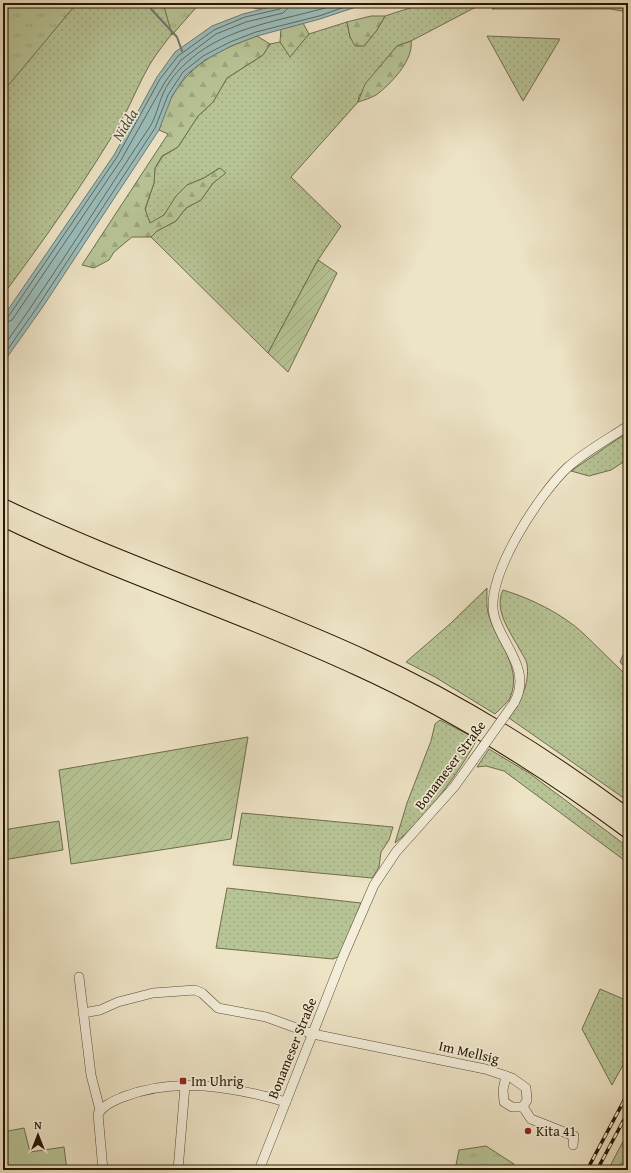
<svg xmlns="http://www.w3.org/2000/svg" width="631" height="1173" font-family="'Gentium Book Plus',serif">
<style>
.grass{fill:url(#grass-dots);stroke:#706d4c}
.forest{fill:url(#forest-firs);stroke:#706d4c}
.park{fill:url(#park-tufts);stroke:#706d4c}
.garden{fill:url(#garden-furrows);stroke:#706d4c}
.pitch{fill:#b7c496;stroke:#706d4c}
.water{fill:#9bbdbb;stroke:#6d7a71}
.lines{fill:none;stroke-linecap:round;stroke-linejoin:round}
.shore{stroke:#626a5e;stroke-width:1}
.stream{stroke:#6d7a71;stroke-width:2}
.minor-casing{stroke:#594932;stroke-width:10}
.highway-casing{stroke:#281601;stroke-width:16}
.minor{stroke:#f3edd9;stroke-width:9}
.highway{stroke:#ede3c5;stroke-width:14}
.rail-casing{stroke:#281601;stroke-width:3.5}
.rail{stroke:#f3edd9;stroke-width:2;stroke-dasharray:6;stroke-linecap:butt}
.minor-bridge-casing{stroke:#594932;stroke-width:10;stroke-linecap:butt}
.minor-bridge{stroke:#f3edd9;stroke-width:9}
.poi-dot{fill:#8f2418;stroke:#f3edd9;stroke-width:1.5}
.labels{text-anchor:middle;stroke-width:3.5;stroke-linejoin:round;paint-order:stroke}
.street-label{font-size:14px;fill:#281601;stroke:#f3edd9}
.poi-label{font-size:14px;fill:#281601;stroke:#f3edd9;text-anchor:start}
.water-label{font-size:15px;font-style:italic;fill:#505042;stroke:#f3edd9}
</style>
<defs>
<pattern id="grass-dots" width="8" height="8" patternUnits="userSpaceOnUse"><rect width="8" height="8" fill="#b7c496"/><path d="M2 2h.1M6 6h.1" fill="none" stroke="#9da880" stroke-width="1.8" stroke-linecap="round"/></pattern>
<pattern id="forest-firs" width="22" height="20" patternUnits="userSpaceOnUse"><rect width="22" height="20" fill="#b7c496"/><path d="M5 1l3.5 6h-7zM16 11l3.5 6h-7z" fill="#9da880"/></pattern>
<pattern id="park-tufts" width="24" height="20" patternUnits="userSpaceOnUse"><rect width="24" height="20" fill="#b7c496"/><path d="M3 7l-1-3M5 7V3M7 7l1-3M15 17l-1-3M17 17v-4M19 17l1-3" fill="none" stroke="#9da880"/></pattern>
<pattern id="garden-furrows" width="10" height="10" patternUnits="userSpaceOnUse"><rect width="10" height="10" fill="#b7c496"/><path d="M-1 1l2-2M0 10L10 0M9 11l2-2" fill="none" stroke="#9da880"/></pattern>
</defs>
<rect width="100%" height="100%" fill="#ede3c5"/>
<filter id="stains"><feTurbulence type="fractalNoise" baseFrequency=".005" numOctaves="4"/><feColorMatrix values="0 0 0 0 .2 0 0 0 0 .09 0 0 0 0 .02 0 0 0 .5 -.17"/></filter>
<radialGradient id="worn" r=".72"><stop offset=".6" stop-color="#630" stop-opacity="0"/><stop offset="1" stop-color="#630" stop-opacity=".3"/></radialGradient>
<g class="grass">
<path d="M3 3H200C182 21 164 42 150 64 140 81 133 99 124 116 88 178 46 237 3 295Z"/>
<polygon points="425,3 490,3 474,8 411,41 397,46 359,96 358,102 291,177 341,226 318,260 268,353 151,237 157,231 176,221 186,208 201,200 213,183 225,173 219,168 204,178 187,185 164,215 150,224 145,210 154,183 155,168 163,156 178,147 198,116 213,102 227,78 263,55 270,44 280,42 290,56 309,34 347,22 350,37 364,46 377,30 385,16"/>
<polygon points="508,3 628,3 628,12 610,9 492,9"/>
<polygon points="487,36 560,39 523,101"/>
<polygon points="628,432 628,459 611,470 589,476 571,471"/>
<path d="M487 588C487 597 486 608 489 616 497 643 523 667 510 698 507 703 500 709 495 714L435 677 406 662 450 624Z"/>
<path d="M503 590C530 598 563 614 584 634 599 648 613 663 628 677V801L509 718C520 701 530 685 527 664 526 659 522 654 520 650 511 633 493 610 503 590Z"/>
<polygon points="628,643 628,671 620,662"/>
<path d="M440 720 477 739C460 772 424 820 395 843L407 803 431 741 435 724Z"/>
<polygon points="489,749 529,773 628,847 628,863 504,771 486,766 477,767"/>
<polygon points="242,813 393,827 389,840 381,852 379,867 372,878 233,865"/>
<polygon points="227,888 361,903 340,956 333,959 216,948"/>
<polygon points="600,989 628,1001 628,1056 612,1085 582,1029"/>
</g>
<g class="forest">
<polygon points="371,16 385,16 377,30 364,46 355,46 350,37 347,22"/>
<polygon points="303,23 309,34 290,57 280,42 281,29"/>
<path d="M257 36 270 44 263 55 227 78 213 102 198 116 178 147 162 156 155 168 154 183 145 209 150 223 164 215 176 196 187 185 204 178 220 168 226 173 213 183 201 200 186 208 176 221 157 231 151 237H132L114 252 109 260 94 268 82 265 168 134 159 130C163 119 166 105 173 95 192 62 222 49 257 36Z"/>
<path d="M411 41C414 60 390 85 376 95 371 98 364 100 358 102L365 84 397 46Z"/>
<polygon points="628,1132 628,1170 608,1170"/>
</g>
<g class="park">
<polygon points="3,3 77,3 12,81 3,90"/>
<polygon points="163,3 200,3 172,35"/>
<polygon points="232,3 280,3 258,9"/>
<polygon points="486,1146 514,1164 511,1170 455,1170 459,1150"/>
</g>
<g class="garden">
<polygon points="318,260 337,273 288,372 268,353"/>
<polygon points="248,737 231,839 71,864 59,770"/>
<polygon points="59,821 63,850 3,860 3,830"/>
</g>
<polygon class="pitch" points="24,1128 30,1152 64,1147 67,1170 3,1170 3,1132"/>
<polygon class="water" points="286,3 368,3 320,19 257,36 231,46 205,60 186,75 172,96 159,130 42,308 3,363 3,317 114,155 157,77 175,52 212,26 243,14"/>
<g class="lines">
<g class="shore">
<polyline points="3,319 8,317 117,157 160,79 178,56 214,30 245,17 280,9 283,3"/>
<polyline points="3,324 12,320 121,160 165,82 181,60 216,34 246,22 283,13 287,9 288,3"/>
<path d="M3 347C54 276 100 201 149 128 156 118 158 105 163 94 170 77 184 64 198 53 239 23 294 19 341 3"/>
<polyline points="3,356 38,306 155,128 168,95 183,72 203,56 230,42 256,32 319,16 356,3"/>
</g>
<polyline class="stream" points="151,3 151,9 177,37 182,51"/>
<g class="minor-casing">
<g id="minor">
<path d="M514 703C533 669 501 645 494 615 485 576 540 493 568 467 586 451 608 439 628 426"/>
<polyline points="79,977 91,1075 100,1110"/>
<polyline points="83,1013 100,1010 118,1002 153,993 195,990 202,993 218,1008 266,1017 313,1034 485,1069 512,1078 526,1088 527,1100 523,1107 531,1119 574,1136 573,1145"/>
<polyline points="506,1076 503,1090 504,1102 512,1107 523,1107"/>
<path d="M103 1170 98 1114C103 1105 114 1101 123 1097 175 1076 234 1087 286 1102"/>
<polyline points="178,1170 185,1086"/>
<polyline points="259,1170 342,959 374,885 396,852 454,787 472,762"/>
</g>
</g>
<g class="highway-casing">
<g id="highway">
<path d="M3 506C122 563 247 603 366 658 460 701 546 755 628 816"/>
<path d="M3 519C118 575 241 614 357 668 454 712 543 768 628 831"/>
</g>
</g>
<use href="#minor" class="minor"/>
<use href="#highway" class="highway"/>
<g class="rail-casing">
<g id="rail">
<polyline points="587,1170 628,1093"/>
<polyline points="597,1170 628,1112"/>
</g>
</g>
<use href="#rail" class="rail"/>
<g class="minor-bridge-casing">
<polyline id="minor-bridge" points="472,762 514,703"/>
</g>
<use href="#minor-bridge" class="minor-bridge"/>
</g>
<g class="poi-dot">
<rect x="179" y="1077" width="8" height="8" rx="2"/>
<circle cx="528" cy="1131" r="4"/>
</g>
<g class="labels">
<g class="street-label">
<text transform="translate(450 765) rotate(-53)" y="5">Bonameser Straße</text>
<text transform="translate(292 1048) rotate(-68)" y="5">Bonameser Straße</text>
<text transform="translate(469 1052) rotate(13)" y="5">Im Mellsig</text>
</g>
<g class="poi-label">
<text x="191" y="1086">Im Uhrig</text>
<text x="536" y="1136">Kita 41</text>
</g>
<g class="water-label">
<text transform="translate(125 125) rotate(-58)" y="5">Nidda</text>
</g>
</g>
<rect width="631" height="1173" fill="none" stroke="#ede3c5" stroke-width="16"/>
<rect x="4" y="4" width="623" height="1165" fill="none" stroke="#281601" stroke-width="2"/>
<rect x="8" y="8" width="615" height="1157" fill="none" stroke="#281601"/>
<g transform="translate(38 1135)" stroke="#f3edd9" stroke-width="3" paint-order="stroke">
<path d="M0-3L7 15L0 10L-7 15Z" fill="#281601"/>
<text y="-6" font-size="11" font-weight="bold" text-anchor="middle" fill="#281601">N</text>
</g>
<rect width="100%" height="100%" filter="url(#stains)"/>
<rect width="100%" height="100%" fill="url(#worn)"/>
</svg>
